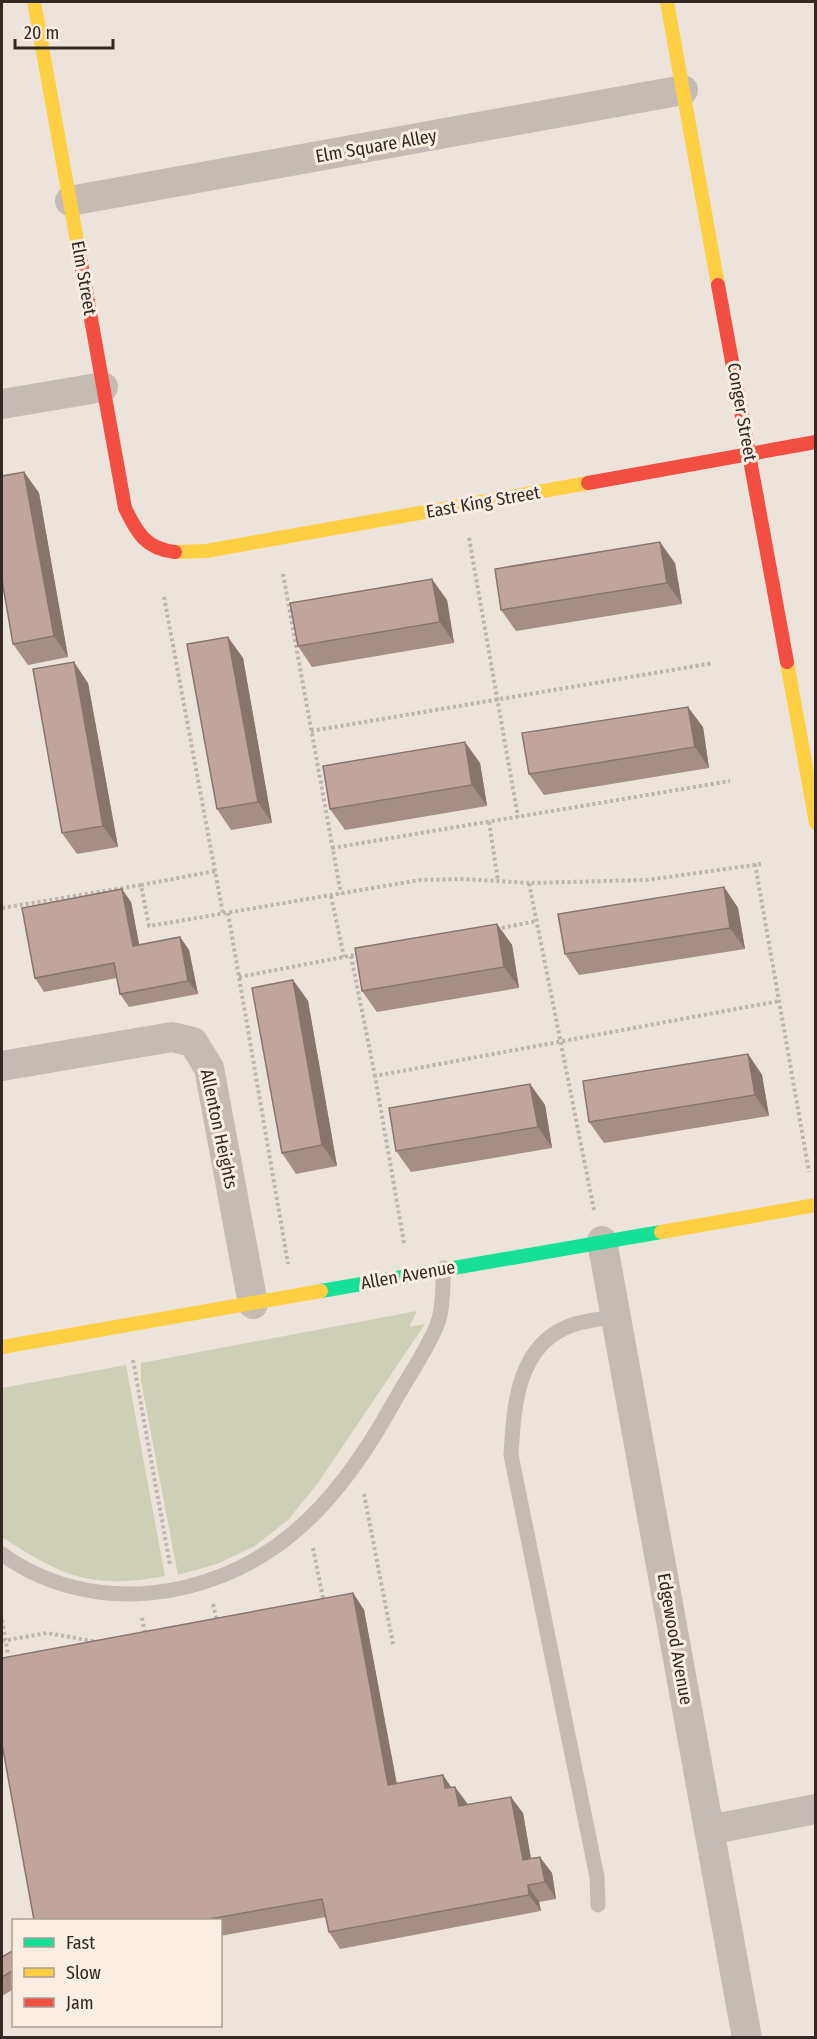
<svg xmlns="http://www.w3.org/2000/svg" width="817" height="2039" font-family="'Fira Sans Condensed',sans-serif">
<style>
.green{fill:#cdd0b4}
.lines{fill:none;stroke-linecap:round;stroke-linejoin:round}
.path{stroke:#bcb4ae;stroke-width:4;stroke-dasharray:3 3;stroke-linecap:butt}
.lane{stroke:#c4bbb5;stroke-width:15}
.street{stroke:#c4bbb5;stroke-width:30}
.fast{stroke:#16e098;stroke-width:14}
.slow{stroke:#ffcf43;stroke-width:14}
.jam{stroke:#f24e42;stroke-width:14}
.wall{fill:#a68e86}
.shaded-wall{fill:#87746d}
.building{fill:#c1a59c;stroke:#87746d;stroke-width:1.5}
.labels{text-anchor:middle;stroke-width:6;stroke-linejoin:round;paint-order:stroke}
.street-label{font-size:18px;fill:#342824;stroke:#faede1}
</style>
<rect width="100%" height="100%" fill="#ece3db"/>
<g class="green">
<polygon points="417,1311 409,1327 425,1324 318,1483 288,1520 255,1546 217,1564 178,1575 141,1381 141,1363"/>
<path d="M126 1365 165 1576C91 1590 62 1576 2 1537V1388Z"/>
</g>
<g class="lines">
<g class="path">
<polyline points="469,538 518,817"/>
<polyline points="283,574 341,894"/>
<polyline points="164,597 223,914"/>
<polyline points="311,731 713,663"/>
<polyline points="489,822 498,881"/>
<polyline points="332,848 730,781"/>
<polyline points="755,864 809,1172"/>
<polyline points="141,885 215,871"/>
<polyline points="331,896 344,957"/>
<polyline points="2,908 141,885 149,926 420,880 464,879 529,883"/>
<polyline points="228,913 288,1264"/>
<polyline points="496,929 537,921"/>
<polyline points="351,956 375,1076"/>
<polyline points="239,977 359,954"/>
<polyline points="594,1210 529,883 647,880 761,864"/>
<polyline points="404,1243 375,1076 779,1001"/>
<polyline points="133,1360 170,1565"/>
<polyline points="364,1494 393,1644"/>
<polyline points="313,1548 324,1603"/>
<polyline points="213,1604 217,1621"/>
<polyline points="142,1618 145,1634"/>
<polyline points="2,1620 8,1654"/>
<polyline points="2,1641 47,1633 98,1642"/>
</g>
<g class="lane">
<path d="M2 1554C89 1617 210 1602 292 1534 334 1500 368 1449 394 1402 406 1380 431 1344 438 1322 444 1306 442 1285 444 1268"/>
<path d="M598 1905 597 1877 511 1455C514 1405 517 1342 575 1324 588 1320 603 1319 616 1316"/>
</g>
<g class="street">
<polyline points="70,201 683,90"/>
<polyline points="2,404 103,387"/>
<polyline points="2,1066 172,1037 193,1042 209,1068 253,1304"/>
<polyline points="602,1241 747,2038"/>
<polyline points="709,1830 816,1809"/>
</g>
<polyline class="fast" points="321,1291 661,1232"/>
<g class="slow">
<polyline points="34,2 79,252"/>
<polyline points="667,2 718,285"/>
<polyline points="175,552 206,551 588,483"/>
<polyline points="787,662 816,823"/>
<polyline points="661,1232 816,1205"/>
<polyline points="2,1347 321,1291"/>
</g>
<g class="jam">
<path d="M79 252 125 508C137 533 146 549 175 552"/>
<polyline points="718,285 787,662"/>
<polyline points="588,483 816,442"/>
</g>
</g>
<g class="wall">
<polygon points="24,472 39,493 68,657 28,665 13,644"/>
<polygon points="675,563 682,604 516,631 501,610"/>
<polygon points="447,600 454,643 312,667 298,646"/>
<polygon points="243,658 272,823 231,830 217,809"/>
<polygon points="88,683 118,847 77,854 62,833"/>
<polygon points="703,727 709,768 544,795 529,774"/>
<polygon points="480,763 487,806 345,830 330,809"/>
<polygon points="724,887 738,908 745,949 579,975 565,954"/>
<polygon points="131,902 139,945 180,937 189,950 198,994 129,1007 120,994 117,978 44,992 35,978"/>
<polygon points="497,924 512,945 519,988 377,1012 362,991"/>
<polygon points="293,980 308,1001 337,1166 296,1174 282,1153"/>
<polygon points="748,1054 762,1075 769,1116 604,1143 589,1122"/>
<polygon points="530,1084 545,1105 552,1148 411,1172 396,1151"/>
<polygon points="353,1593 364,1610 397,1784 443,1775 451,1787 455,1787 467,1805 523,1813 531,1859 552,1873 556,1899 539,1902 541,1911 340,1949 329,1932 326,1917 220,1936 220,1920 34,1920"/>
<polygon points="14,1950 14,1989 2,1996 2,1957"/>
</g>
<g class="shaded-wall">
<polygon points="24,472 39,493 68,657 54,636"/>
<polygon points="660,542 675,563 682,604 667,583"/>
<polygon points="432,579 447,600 454,643 440,622"/>
<polygon points="228,637 243,658 272,823 258,802"/>
<polygon points="74,662 88,683 118,847 103,826"/>
<polygon points="688,707 703,727 709,768 695,747"/>
<polygon points="465,742 480,763 487,806 472,785"/>
<polygon points="724,887 738,908 745,949 730,928"/>
<polygon points="122,889 131,902 142,959 133,946"/>
<polygon points="497,924 512,945 519,988 504,967"/>
<polygon points="180,937 189,950 198,994 188,981"/>
<polygon points="293,980 308,1001 337,1166 322,1145"/>
<polygon points="748,1054 762,1075 769,1116 755,1095"/>
<polygon points="530,1084 545,1105 552,1148 538,1127"/>
<polygon points="353,1593 364,1610 400,1802 388,1785"/>
<polygon points="443,1775 454,1792 445,1788"/>
<polygon points="455,1787 467,1803 470,1823 459,1806"/>
<polygon points="511,1797 523,1813 534,1877 523,1860"/>
<polygon points="540,1857 552,1873 556,1899 545,1882"/>
<polygon points="528,1885 539,1902 541,1911 529,1895"/>
</g>
<g class="building">
<polygon points="24,472 54,636 13,644 2,580 2,476"/>
<polygon points="660,542 667,583 501,610 495,569"/>
<polygon points="432,579 440,622 298,646 290,603"/>
<polygon points="228,637 258,802 217,809 187,644"/>
<polygon points="74,662 103,826 62,833 33,669"/>
<polygon points="688,707 695,747 529,774 522,733"/>
<polygon points="465,742 472,785 330,809 323,766"/>
<polygon points="724,887 730,928 565,954 558,914"/>
<polygon points="122,889 133,946 180,937 188,981 120,994 114,963 35,978 22,908"/>
<polygon points="497,924 504,967 362,991 355,948"/>
<polygon points="293,980 322,1145 282,1153 252,988"/>
<polygon points="748,1054 755,1095 589,1122 583,1081"/>
<polygon points="530,1084 538,1127 396,1151 389,1108"/>
<polygon points="353,1593 388,1785 443,1775 445,1788 455,1787 459,1806 511,1797 523,1860 540,1857 545,1882 528,1885 529,1895 329,1932 322,1899 204,1920 34,1920 2,1744 2,1658"/>
<polygon points="14,1950 14,1970 2,1977 2,1957"/>
</g>
<g class="labels">
<g class="street-label">
<text transform="translate(376 146) rotate(-10)" y="6">Elm Square Alley</text>
<text transform="translate(84 278) rotate(80)" y="6">Elm Street</text>
<text transform="translate(742 412) rotate(80)" y="6">Conger Street</text>
<text transform="translate(483 502) rotate(-10)" y="6">East King Street</text>
<text transform="translate(219 1129) rotate(78)" y="6">Allenton Heights</text>
<text transform="translate(408 1275) rotate(-10)" y="6">Allen Avenue</text>
<text transform="translate(675 1639) rotate(80)" y="6">Edgewood Avenue</text>
</g>
</g>
<rect width="817" height="2039" fill="none" stroke="#342824" stroke-width="6"/>
<rect x="12" y="1919" width="210" height="108" fill="#faede1" stroke="#ab9e95" stroke-width="1.5"/>
<rect x="24" y="1938" width="30" height="9" fill="#16e098" stroke="#ab9e95" stroke-width="1.5"/>
<text x="66" y="1949" font-size="18" fill="#342824">Fast</text>
<rect x="24" y="1968" width="30" height="9" fill="#ffcf43" stroke="#ab9e95" stroke-width="1.5"/>
<text x="66" y="1979" font-size="18" fill="#342824">Slow</text>
<rect x="24" y="1998" width="30" height="9" fill="#f24e42" stroke="#ab9e95" stroke-width="1.5"/>
<text x="66" y="2009" font-size="18" fill="#342824">Jam</text>
<path d="M15 39v9h98v-9" fill="none" stroke="#342824" stroke-width="3"/>
<text x="24" y="39" font-size="18" fill="#342824" stroke="#faede1" stroke-width="4.5" paint-order="stroke">20 m</text>
</svg>
